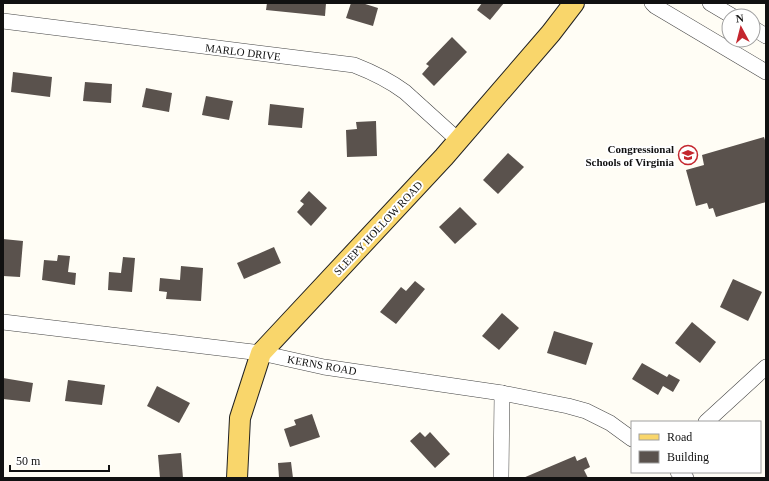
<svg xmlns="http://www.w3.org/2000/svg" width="769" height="481" font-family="Georgia,serif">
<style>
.building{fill:#5a524d}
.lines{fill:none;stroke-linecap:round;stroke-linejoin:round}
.minor-casing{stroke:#444;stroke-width:16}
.major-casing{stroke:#222;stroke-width:22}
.minor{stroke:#fff;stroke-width:15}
.major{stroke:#f9d66b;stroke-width:20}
.labels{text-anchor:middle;stroke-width:4;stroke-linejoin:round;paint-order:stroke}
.street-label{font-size:11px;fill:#111;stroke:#fff}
.poi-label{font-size:11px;font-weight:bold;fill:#111;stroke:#fff;text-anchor:end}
</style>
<rect width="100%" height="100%" fill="#fffdf5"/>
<g class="building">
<polygon points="267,3 326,3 325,16 266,10"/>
<polygon points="351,3 362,3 378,8 373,26 346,18"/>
<polygon points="482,3 504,3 490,20 477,10"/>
<polygon points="452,37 467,52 434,86 422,74 429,66 426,64"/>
<polygon points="13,72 52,77 50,97 11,92"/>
<polygon points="85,82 112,84 111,103 83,101"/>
<polygon points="146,88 172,93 169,112 142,107"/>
<polygon points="206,96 233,101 229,120 202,115"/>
<polygon points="270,104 304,108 302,128 268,125"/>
<polygon points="376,121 377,156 347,157 346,130 357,129 356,122"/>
<polygon points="764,137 766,143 766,202 716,217 713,208 709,209 707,203 696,206 686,170 704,165 702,155"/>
<polygon points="508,153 524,167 498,194 483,180"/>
<polygon points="309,191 327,208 311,226 297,212 304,204 300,201"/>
<polygon points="460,207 477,224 455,244 439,227"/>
<polygon points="3,239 23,241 20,277 3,276"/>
<polygon points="274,247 281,263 244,279 237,263"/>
<polygon points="58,255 70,256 68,272 76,273 75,285 42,280 44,260 57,261"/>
<polygon points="123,257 135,258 132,292 108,290 109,272 121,273"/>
<polygon points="181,266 203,268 201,301 166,299 167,292 159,291 160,278 180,280"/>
<polygon points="733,279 762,292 748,321 720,307"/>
<polygon points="415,281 425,289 396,324 380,312 401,287 406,291"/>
<polygon points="502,313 519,328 499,350 482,336"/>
<polygon points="692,322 716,342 700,363 675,343"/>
<polygon points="554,331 593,343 586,365 547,353"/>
<polygon points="642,363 667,377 669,374 680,380 673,392 663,386 658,395 632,379"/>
<polygon points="3,378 33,383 30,402 3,399"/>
<polygon points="68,380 105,385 102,405 65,401"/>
<polygon points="157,386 190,403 179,423 147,406"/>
<polygon points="312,414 320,437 290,447 284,429 296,425 294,420"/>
<polygon points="420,432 425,437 430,432 450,454 435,468 410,441"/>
<polygon points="181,453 183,478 160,478 158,455"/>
<polygon points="575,456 577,461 586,457 590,467 584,470 588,478 523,478"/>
<polygon points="291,462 293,478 279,478 278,463"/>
</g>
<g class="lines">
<g class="minor-casing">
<g id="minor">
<polyline points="652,3 655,6 766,72"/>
<polyline points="710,3 732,16"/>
<path d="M3 21 354 65C372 72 389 80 405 92L458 140"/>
<polyline points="753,28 766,36"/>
<polyline points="3,322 261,353 324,367 502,393 568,406 586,411 610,423 632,439"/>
<polyline points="706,422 766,367"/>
<polyline points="678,472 686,478"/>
<polyline points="501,478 502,393"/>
</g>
</g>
<g class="major-casing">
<polyline id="major" points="237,478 240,418 261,353 444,157 551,33 574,3"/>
</g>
<use href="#minor" class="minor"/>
<use href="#major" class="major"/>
</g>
<defs>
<g id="school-ring" transform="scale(1)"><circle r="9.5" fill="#fff" stroke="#c4262e" stroke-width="1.5"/><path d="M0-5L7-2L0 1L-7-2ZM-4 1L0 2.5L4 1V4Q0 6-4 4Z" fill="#c4262e"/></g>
</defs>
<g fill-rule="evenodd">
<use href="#school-ring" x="688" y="155"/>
</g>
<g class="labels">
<g class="street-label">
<text transform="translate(243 52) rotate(7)" y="4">MARLO DRIVE</text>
<text transform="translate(378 228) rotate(-47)" y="4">SLEEPY HOLLOW ROAD</text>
<text transform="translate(322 365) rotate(10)" y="4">KERNS ROAD</text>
</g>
<g class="poi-label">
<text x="674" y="153">Congressional<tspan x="674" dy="13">Schools of Virginia</tspan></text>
</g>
</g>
<rect width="769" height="481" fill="none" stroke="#111111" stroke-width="8"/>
<rect x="631" y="421" width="130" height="52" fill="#ffffff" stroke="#a0a0a0"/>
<rect x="639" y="434" width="20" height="6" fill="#f9d66b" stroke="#a0a0a0"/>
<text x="667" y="441" font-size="12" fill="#111111">Road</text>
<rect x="639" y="451" width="20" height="12" fill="#5a524d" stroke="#a0a0a0"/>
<text x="667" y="461" font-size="12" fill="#111111">Building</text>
<g transform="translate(741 28) rotate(353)"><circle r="19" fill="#ffffff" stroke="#a0a0a0"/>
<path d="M0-3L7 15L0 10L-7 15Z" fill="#c4262e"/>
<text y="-6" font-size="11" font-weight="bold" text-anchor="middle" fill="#111111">N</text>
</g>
<path d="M10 465v6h99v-6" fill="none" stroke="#111111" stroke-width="2"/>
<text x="16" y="465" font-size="12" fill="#111111" stroke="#ffffff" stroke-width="3" paint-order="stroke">50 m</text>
</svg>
